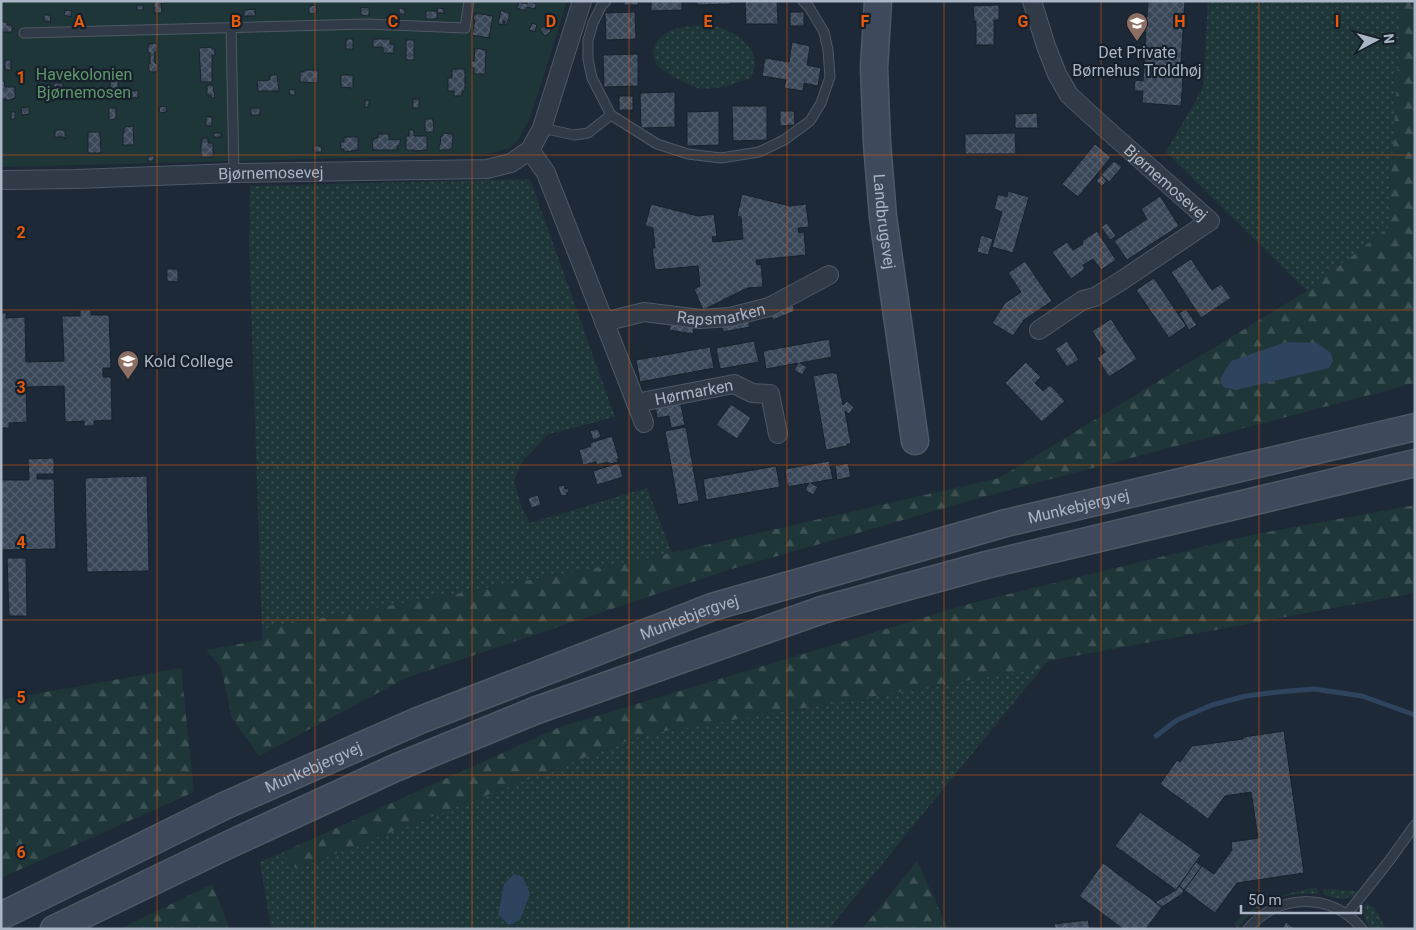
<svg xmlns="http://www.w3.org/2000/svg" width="1416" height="930" font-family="Roboto,sans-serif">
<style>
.grass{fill:url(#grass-dots)}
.forest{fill:url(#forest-firs)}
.garden{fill:#1f3638}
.water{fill:#2d435e}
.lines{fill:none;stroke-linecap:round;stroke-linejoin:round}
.stream{stroke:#2d435e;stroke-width:5}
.building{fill:url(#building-cross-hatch);stroke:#18222d}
.lane-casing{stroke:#4e5866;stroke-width:11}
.street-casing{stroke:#4e5866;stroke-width:20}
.secondary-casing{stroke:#4e5866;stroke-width:29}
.lane{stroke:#313b47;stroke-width:9}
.street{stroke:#313b47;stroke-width:18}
.secondary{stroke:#3e4a5b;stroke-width:26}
.grid{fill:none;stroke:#e8590c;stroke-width:1;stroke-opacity:0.55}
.labels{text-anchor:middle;stroke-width:4.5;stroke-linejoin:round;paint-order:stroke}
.poi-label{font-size:16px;fill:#aab5c5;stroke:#16202b}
.park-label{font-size:16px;fill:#60966b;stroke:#16202b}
.street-label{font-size:16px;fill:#aab5c5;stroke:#16202b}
.grid-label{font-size:16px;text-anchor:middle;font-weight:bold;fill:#e8590c;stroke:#16202b;stroke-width:4.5;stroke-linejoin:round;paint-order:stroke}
</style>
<defs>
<pattern id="grass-dots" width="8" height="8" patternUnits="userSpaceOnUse" patternTransform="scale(1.25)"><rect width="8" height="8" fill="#1f3638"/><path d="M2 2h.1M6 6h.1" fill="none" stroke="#3d5153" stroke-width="1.8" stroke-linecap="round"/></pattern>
<pattern id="forest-firs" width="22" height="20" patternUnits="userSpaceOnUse" patternTransform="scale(1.25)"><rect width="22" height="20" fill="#1f3638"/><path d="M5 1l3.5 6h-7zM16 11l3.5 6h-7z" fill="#3d5153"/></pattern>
<pattern id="building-cross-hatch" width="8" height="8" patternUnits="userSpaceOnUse" patternTransform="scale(1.25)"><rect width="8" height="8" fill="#394758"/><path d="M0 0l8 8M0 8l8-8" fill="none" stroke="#535f6e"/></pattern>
</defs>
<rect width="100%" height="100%" fill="#1d2937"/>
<g class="grass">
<polygon points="1208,1 1402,1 1388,228 1307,291 1166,152 1203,88"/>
<path d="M707 24C727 29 754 39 755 64 755 68 752 74 750 78 737 84 711 91 698 88 690 86 665 73 660 68 647 55 655 38 670 31 681 26 695 26 707 24Z"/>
<polygon points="530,179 615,417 549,434 539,444 522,462 514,480 522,508 530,523 647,488 672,553 640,560 262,629 249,245 250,186"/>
<polygon points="1042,668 829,929 271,929 260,862 283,852 296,869 643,735"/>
<path d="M1311 888H1317L1318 894C1288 891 1256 901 1238 928L1234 925 1238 919 1270 898Z"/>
<polygon points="1323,889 1358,891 1355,896 1342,899 1324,895"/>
<path d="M1366 902 1376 910 1386 929H1371C1364 920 1361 912 1366 902Z"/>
</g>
<g class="forest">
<polygon points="1402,1 1415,1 1415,383 983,497 725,571 406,678 259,756 232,718 221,668 206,650 262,640 262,629 640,560 999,478 1307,291 1388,228"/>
<polygon points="1415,505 1415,593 1048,661 1042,668 643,735 296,869 283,852 560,727 972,603 1251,535"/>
<polygon points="181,668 194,792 1,878 1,700"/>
<polygon points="917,861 948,929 862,929"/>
<polygon points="212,884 230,929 120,929"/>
</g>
<polygon class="garden" points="1,1 567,1 531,116 519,139 511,147 498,152 476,155 1,167"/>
<g class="water">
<polygon points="1286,342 1317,343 1331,353 1333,361 1329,368 1236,390 1223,387 1220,379 1231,361"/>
<polygon points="514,874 523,877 530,894 520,920 509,925 498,915 504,884"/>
</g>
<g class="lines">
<polyline class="stream" points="1156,736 1177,720 1212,705 1246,696 1278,692 1314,689 1362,696 1415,715"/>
</g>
<g class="building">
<polygon points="154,1 165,1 165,3 161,3 162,13 154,13"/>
<polygon points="528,1 536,4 535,9 527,7 525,11 517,8 519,2 527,4"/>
<rect x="624" y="1" width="14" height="4"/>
<polygon points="651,1 682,1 682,10 651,11"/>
<polygon points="697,1 731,1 731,4 697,5"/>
<polygon points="745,1 777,1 778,24 746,24"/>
<polygon points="1185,1 1181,62 1184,62 1181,106 1142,103 1143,91 1134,91 1135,80 1143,81 1146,32 1137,31 1138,17 1147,17 1148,2 1139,1"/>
<rect x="137" y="5" width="6" height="5"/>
<polygon points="316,5 317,13 309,14 309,6"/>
<polygon points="999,5 999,20 994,20 994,45 976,45 976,21 974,21 973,6"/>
<polygon points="361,7 369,8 369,16 361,15"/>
<polygon points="399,8 405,9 405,14 399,14"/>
<polygon points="438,8 444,9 444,13 437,13"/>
<polygon points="255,9 255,16 244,16 244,10"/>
<polygon points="65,10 72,11 71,17 64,15"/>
<polygon points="501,10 510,14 507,24 504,24 505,21 503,21 503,25 498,24"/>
<rect x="426" y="11" width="11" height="8"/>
<polygon points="635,12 636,39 606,40 605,13"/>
<rect x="790" y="12" width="14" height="14"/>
<polygon points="476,13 493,16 489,38 472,35 475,20 473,20 474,15 476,15"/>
<polygon points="44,15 51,15 50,22 44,21"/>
<polygon points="1,22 7,22 7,25 12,25 12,32 1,32"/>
<polygon points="532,23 537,25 535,32 529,30"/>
<polygon points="546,25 551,31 545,36 540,29"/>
<rect x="346" y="39" width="7" height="10"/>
<polygon points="373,39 390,39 390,44 394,44 394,53 383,53 383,47 373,47"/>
<rect x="406" y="40" width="8" height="20"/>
<polygon points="792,42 810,46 807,65 821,68 818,86 804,83 803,91 784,88 786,80 762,76 765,58 789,62"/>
<polygon points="155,43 157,45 157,51 154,53 155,63 157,64 158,70 156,72 151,72 149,70 148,65 150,63 150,53 148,52 148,46 149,44"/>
<polygon points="212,47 212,49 215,49 215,55 212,55 212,82 201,82 199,48"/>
<polygon points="475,48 486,50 485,74 474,74 474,68 471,67 471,61 474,61"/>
<polygon points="638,54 638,86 604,87 603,55"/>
<rect x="5" y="60" width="6" height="10"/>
<rect x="86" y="69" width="10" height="11"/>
<polygon points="452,69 465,69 465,91 462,91 462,96 454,96 454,91 448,91 448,78 452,78"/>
<polygon points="304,70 318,70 318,83 300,82 300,72 304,72"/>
<polygon points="270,75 277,75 279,91 258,91 257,81 270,80"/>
<polygon points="341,75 353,75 353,88 341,87"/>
<rect x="110" y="79" width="8" height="18"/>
<polygon points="1,80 4,80 5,87 15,87 15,98 6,101 6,99 1,99"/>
<rect x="54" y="83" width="9" height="9"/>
<polygon points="207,85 213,85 215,98 211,98 211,95 207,95"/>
<polygon points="295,89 295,95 290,95 289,90"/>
<polygon points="138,90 138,97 130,98 130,91"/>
<polygon points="675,92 675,127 641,128 640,93"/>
<rect x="619" y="96" width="14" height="14"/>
<rect x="413" y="99" width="6" height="9"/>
<rect x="365" y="100" width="4" height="7"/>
<polygon points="166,106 167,112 160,113 159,107"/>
<polygon points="732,106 767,106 767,140 733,141"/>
<polygon points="29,107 29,114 22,115 21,108"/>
<polygon points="109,108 116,108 116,119 109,120"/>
<rect x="251" y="108" width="9" height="7"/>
<polygon points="719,111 719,145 687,146 687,112"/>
<polygon points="780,111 794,111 795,125 780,126"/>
<rect x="11" y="112" width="4" height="7"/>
<polygon points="1037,113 1038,128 1015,128 1015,114"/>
<rect x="206" y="117" width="6" height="9"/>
<polygon points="425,119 433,119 434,132 425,132"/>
<polygon points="133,126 134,145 123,145 123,133 124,133 124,127"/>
<polygon points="55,130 65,130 65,136 67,136 67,138 65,139 65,137 55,137"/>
<polygon points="409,130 414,130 414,136 427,136 427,150 414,151 414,150 406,150 406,136 409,136"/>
<polygon points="88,132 100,132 101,153 88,153"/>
<rect x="214" y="133" width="7" height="4"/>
<polygon points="443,133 453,134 452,149 449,149 449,150 439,150 439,145 440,145 441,136 443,136"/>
<polygon points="1015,133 1016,154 965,154 965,134"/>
<polygon points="378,134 389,134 389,140 400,139 400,145 397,146 397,150 373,150 372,140 374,140 374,138 378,138"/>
<polygon points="344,137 358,137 358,150 344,152 344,149 341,149 340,142 344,142"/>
<polygon points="202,138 208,138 208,143 213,143 213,157 201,157 201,143 202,143"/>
<polygon points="1095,144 1111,157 1078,197 1062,184"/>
<polygon points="313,146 321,146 322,152 314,152"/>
<rect x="148" y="156" width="6" height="5"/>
<polygon points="1114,161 1122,167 1109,182 1101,175"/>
<polygon points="1101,175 1107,181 1102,186 1096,181"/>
<polygon points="1008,191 1029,197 1013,253 992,247 1002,212 994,209 998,194 1007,197"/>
<polygon points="742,194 790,206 806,204 809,227 798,228 799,233 804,232 806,255 756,260 757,265 761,264 763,287 747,288 703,310 694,289 700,286 698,266 655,270 652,248 655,248 653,228 645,226 651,204 698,216 714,214 717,236 712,237 713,242 743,239 741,217 737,216"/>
<polygon points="1160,196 1179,226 1127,260 1114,241 1147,219 1141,209"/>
<polygon points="1107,223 1116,236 1110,240 1101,227"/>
<polygon points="1097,231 1116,260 1101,270 1093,259 1083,265 1085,269 1071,279 1052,252 1067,242 1073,250 1083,244 1082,241"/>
<polygon points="981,235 993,239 988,255 977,252"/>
<polygon points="1191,259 1212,290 1221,284 1231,298 1201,318 1171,272"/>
<polygon points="1025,261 1052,301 1024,320 1013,336 992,323 1005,303 1021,292 1008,273"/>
<polygon points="167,269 178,269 178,282 167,281"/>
<polygon points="1154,278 1186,326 1169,338 1136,290"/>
<polygon points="792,303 795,311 773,320 770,312"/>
<polygon points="1186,309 1197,325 1189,330 1179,313"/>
<polygon points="80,310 91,310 91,315 109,315 111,368 103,368 103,377 111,377 112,420 94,421 94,426 84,426 84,421 65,422 64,386 26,387 27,422 9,423 9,428 1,428 1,313 6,313 6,318 25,317 26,362 64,361 62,316 80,316"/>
<polygon points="748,318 750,327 723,332 721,324"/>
<polygon points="1111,319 1137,359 1109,377 1097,358 1105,352 1092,331"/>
<polygon points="671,322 694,326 693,334 669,330"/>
<polygon points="829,339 832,357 800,363 807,367 802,375 794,370 798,363 766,369 763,351"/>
<polygon points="754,341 759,362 720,369 716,348"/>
<polygon points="1067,341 1079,360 1067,367 1055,349"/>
<polygon points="710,347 714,368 640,382 636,360"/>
<polygon points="1026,362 1041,377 1035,383 1043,391 1050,385 1065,401 1042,422 1005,383"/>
<polygon points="834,372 834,374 837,373 843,405 847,401 854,407 849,414 845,411 851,444 847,444 847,446 826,450 813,376"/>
<polygon points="680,400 685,425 671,428 669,416 657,418 655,404"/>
<polygon points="731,404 751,418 737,439 716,425"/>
<polygon points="686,427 699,501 678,505 665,431"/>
<polygon points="598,429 601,437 593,440 590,431"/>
<polygon points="612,436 619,459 617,459 618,462 609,464 608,462 597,465 596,462 583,465 579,450 591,446 590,443"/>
<polygon points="54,458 54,474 37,474 37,479 54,479 56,549 1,550 1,480 29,480 28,459"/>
<polygon points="829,461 833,479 811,483 818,487 813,495 805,490 809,483 788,487 785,469"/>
<polygon points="619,463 623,477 597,485 593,471"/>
<polygon points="848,463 851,477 837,480 835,466"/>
<polygon points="776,466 780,487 706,500 703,479"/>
<polygon points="147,476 149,571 87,572 85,478"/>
<polygon points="564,485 565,489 568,488 569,492 566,493 567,495 561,496 558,486"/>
<polygon points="538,495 541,505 531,508 528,498"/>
<polygon points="7,558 26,558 27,616 9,616"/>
<polygon points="1284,731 1304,873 1237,883 1215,913 1184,890 1202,866 1214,874 1232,850 1231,842 1258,838 1251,792 1225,796 1208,819 1160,784 1177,760 1180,762 1192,746 1243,739 1243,737"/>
<polygon points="1140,812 1201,855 1176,890 1115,846"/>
<polygon points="1196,862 1202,866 1184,890 1179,886"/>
<polygon points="1103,863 1162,907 1146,929 1123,929 1079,896"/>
<polygon points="1179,886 1184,890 1182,894 1162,907 1155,902 1176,890"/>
<polygon points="1088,920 1090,929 1055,929 1054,924"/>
<polygon points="1286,922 1295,929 1282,929"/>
</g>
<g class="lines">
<g class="lane-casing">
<g id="lane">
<polyline points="606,1 602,5 593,23 588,40 588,59 592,78 611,115 657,144 688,154 721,158 759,152 784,140 810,121 821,103 830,77 828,50 824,32 809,7 803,1"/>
<polyline points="231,27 234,173"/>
<polyline points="24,33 366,24 465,28 469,1"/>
<polyline points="542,128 574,135 588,133 611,115"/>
<polyline points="1347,914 1389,861 1415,825"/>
<path d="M1248 929C1277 893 1333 892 1362 929"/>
</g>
</g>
<g class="street-casing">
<g id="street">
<path id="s1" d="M1032 1 1046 46 1057 74 1069 95 1105 128 1210 221 1121 281 1095 297 1083 300 1039 330"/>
<polyline points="530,150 546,173 644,423"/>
<path id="s2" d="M6 180 77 179 234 173 487 169 511 163 530 150 542 128 582 1"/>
<path id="s3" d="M604 322 644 312 700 319 730 317 769 307 829 275"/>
<path id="s4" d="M636 403 734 384 752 393 770 394 778 434"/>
</g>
</g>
<g class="secondary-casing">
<g id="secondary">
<path id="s5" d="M878 1 874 68 877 143 883 217 915 441"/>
<path id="s6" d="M1 916 224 806 420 720 712 607 1006 523 1415 427"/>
<polyline points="54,929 228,845 395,768 537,710 822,610 986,565 1415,463"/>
</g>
</g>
<use href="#lane" class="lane"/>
<use href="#street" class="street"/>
<use href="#secondary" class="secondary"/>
</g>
<path class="grid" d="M157 1V929M315 1V929M472 1V929M629 1V929M787 1V929M944 1V929M1101 1V929M1259 1V929M1 155H1415M1 310H1415M1 465H1415M1 620H1415M1 775H1415"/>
<defs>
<g id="school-pin" transform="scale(1.125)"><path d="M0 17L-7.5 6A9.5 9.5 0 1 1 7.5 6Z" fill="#8d6e63" stroke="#16202b"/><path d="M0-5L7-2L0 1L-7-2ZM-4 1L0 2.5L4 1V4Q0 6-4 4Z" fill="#fff"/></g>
<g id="university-pin" transform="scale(1.125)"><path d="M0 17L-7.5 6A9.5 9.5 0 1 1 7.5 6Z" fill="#8d6e63" stroke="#16202b"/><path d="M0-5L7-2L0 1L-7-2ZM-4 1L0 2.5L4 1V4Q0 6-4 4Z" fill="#fff"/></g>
</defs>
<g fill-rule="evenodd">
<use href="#school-pin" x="1137" y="23"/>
<use href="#university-pin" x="128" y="361"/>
</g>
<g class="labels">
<g class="poi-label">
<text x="1137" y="58">Det Private<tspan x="1137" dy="18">Børnehus Troldhøj</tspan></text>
<text x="144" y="367" text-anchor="start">Kold College</text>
</g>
<g class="park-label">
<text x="84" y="80">Havekolonien<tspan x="84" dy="18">Bjørnemosen</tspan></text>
</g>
<g class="street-label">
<text dy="6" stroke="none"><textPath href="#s2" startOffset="265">Bjørnemosevej</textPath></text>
<text dy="6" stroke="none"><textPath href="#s1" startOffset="232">Bjørnemosevej</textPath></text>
<text dy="6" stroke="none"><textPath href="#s5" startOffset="221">Landbrugsvej</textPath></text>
<text dy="6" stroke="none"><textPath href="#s3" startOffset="119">Rapsmarken</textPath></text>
<text dy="6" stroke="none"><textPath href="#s4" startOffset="59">Hørmarken</textPath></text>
<text dy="6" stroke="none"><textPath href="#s6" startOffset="1156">Munkebjergvej</textPath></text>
<text dy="6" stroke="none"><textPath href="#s6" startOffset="751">Munkebjergvej</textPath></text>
<text dy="6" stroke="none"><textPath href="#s6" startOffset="346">Munkebjergvej</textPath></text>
</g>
</g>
<g class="grid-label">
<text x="79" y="27">A</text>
<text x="236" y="27">B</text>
<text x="393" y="27">C</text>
<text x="551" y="27">D</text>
<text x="708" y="27">E</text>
<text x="865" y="27">F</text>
<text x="1023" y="27">G</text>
<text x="1180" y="27">H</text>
<text x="1337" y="27">I</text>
<text x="21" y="83">1</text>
<text x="21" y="238">2</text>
<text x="21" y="393">3</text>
<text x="21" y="548">4</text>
<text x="21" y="703">5</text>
<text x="21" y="858">6</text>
</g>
<rect width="1416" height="930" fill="none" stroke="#aab5c5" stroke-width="5"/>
<g transform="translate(1376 40) rotate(84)" stroke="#16202b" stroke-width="4" paint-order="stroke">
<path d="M0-4L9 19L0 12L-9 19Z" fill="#aab5c5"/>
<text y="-8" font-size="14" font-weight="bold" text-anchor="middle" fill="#aab5c5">N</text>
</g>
<path d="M1241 905v8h120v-8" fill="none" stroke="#aab5c5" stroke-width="2.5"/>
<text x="1248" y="905" font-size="15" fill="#aab5c5" stroke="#16202b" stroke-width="4" paint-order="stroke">50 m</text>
</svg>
